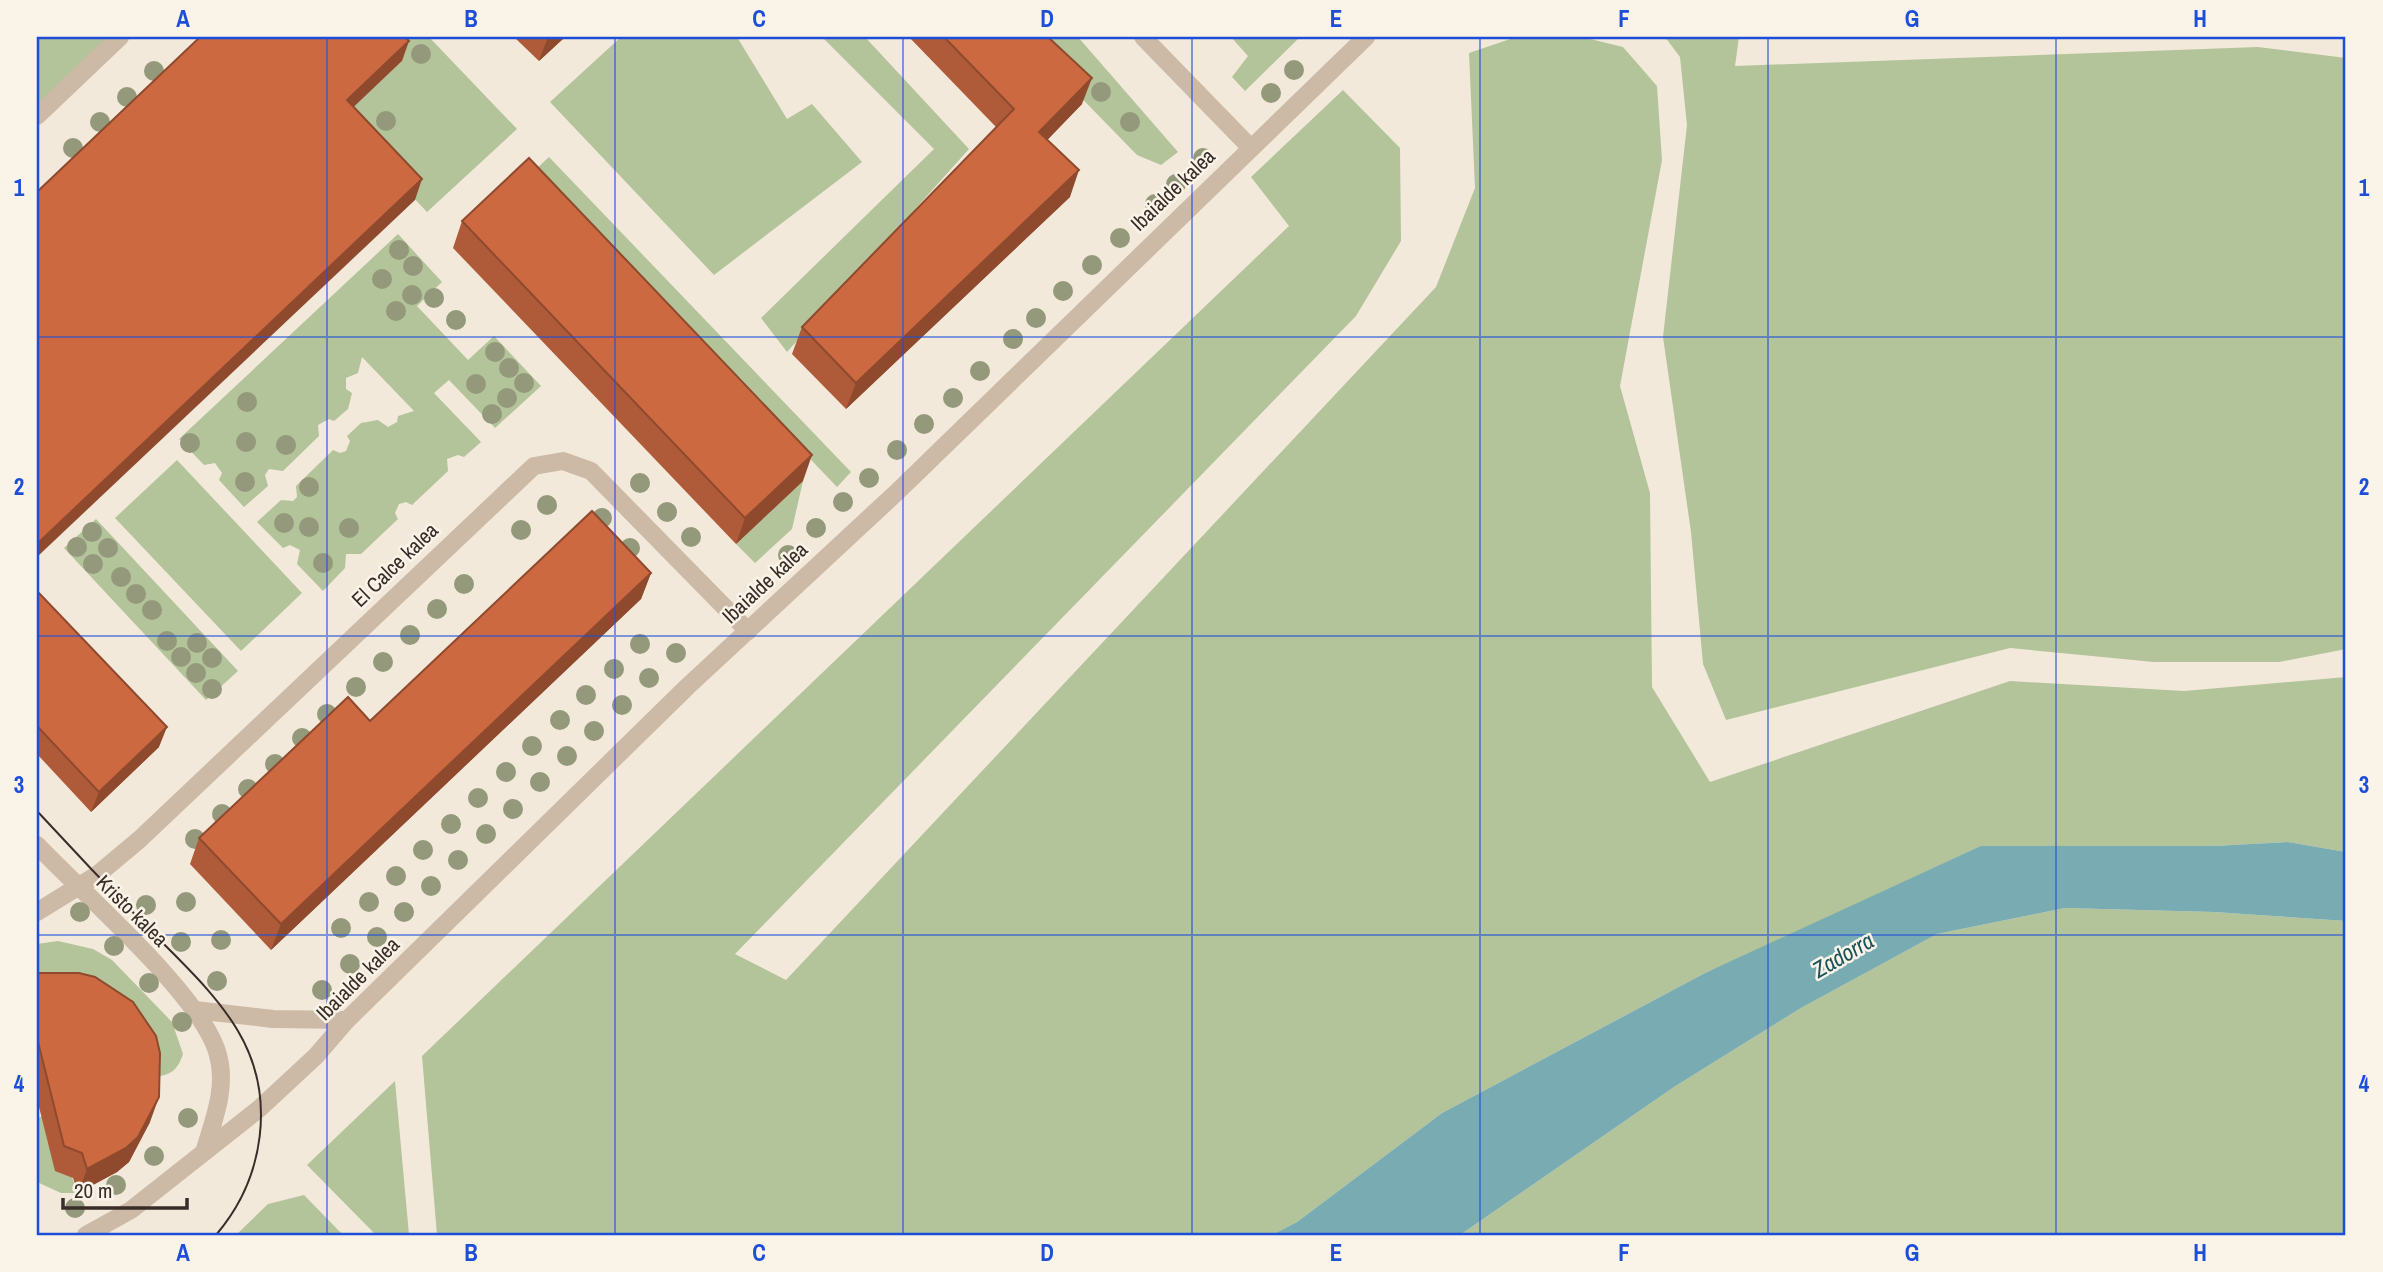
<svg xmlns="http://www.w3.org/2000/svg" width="2383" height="1272" font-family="'Archivo Narrow',sans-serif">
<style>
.green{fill:#b3c39a}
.water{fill:#79acb2}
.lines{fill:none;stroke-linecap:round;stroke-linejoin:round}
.lane{stroke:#ccb9a6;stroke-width:18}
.street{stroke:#ccb9a6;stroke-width:18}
.tram{stroke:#382d28;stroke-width:2}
.tree{fill:#93997a}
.wall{fill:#af5a38}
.shaded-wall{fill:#8f4a2e}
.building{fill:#cc6941;stroke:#8f4a2e;stroke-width:2}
.grid{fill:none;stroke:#1d4ed8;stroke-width:2;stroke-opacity:0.55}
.labels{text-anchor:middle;stroke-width:5;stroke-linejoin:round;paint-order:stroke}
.street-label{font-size:21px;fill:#382d28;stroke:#faf3e8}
.water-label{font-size:23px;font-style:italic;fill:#1b545b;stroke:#faf3e8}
.neatline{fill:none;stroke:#1d4ed8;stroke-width:2.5}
.grid-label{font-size:23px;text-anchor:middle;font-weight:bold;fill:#1d4ed8}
</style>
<rect width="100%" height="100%" fill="#f3e9db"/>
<g class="green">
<polygon points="37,37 108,37 37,109"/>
<polygon points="379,37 429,37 517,129 427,212 340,120 402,61"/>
<polygon points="621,37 737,37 787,119 812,104 862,162 714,275 550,102"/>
<polygon points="822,37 865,37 969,149 787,352 761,318 934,149"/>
<polygon points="1022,37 1078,37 1178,152 1161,165 1137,155"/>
<polygon points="1231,37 1300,37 1245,91 1232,77 1248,56"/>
<polygon points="1516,37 1582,37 1623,47 1657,86 1662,160 1620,386 1650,493 1652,687 1710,782 2010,681 2184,691 2346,677 2346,852 2288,842 2214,846 1823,921 1705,973 1442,1113 1297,1222 1272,1235 437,1235 422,1056 1289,226 1251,177 1343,90 1400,148 1401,241 1356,316 735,954 786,980 1436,287 1475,188 1469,53"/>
<polygon points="1665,37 1739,37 1735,66 2258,47 2346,58 2346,649 2279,662 2154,662 2010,648 1726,720 1703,664 1691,532 1663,337 1687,125 1680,57"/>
<polygon points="549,157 851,472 837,487 668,310 520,184"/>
<polygon points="398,234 442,282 417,306 468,360 494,336 541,386 495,428 449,380 434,393 481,442 464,457 458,455 447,459 448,471 412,505 406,502 399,504 395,513 398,519 361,554 346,554 345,568 323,591 297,564 300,550 290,545 283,548 257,522 281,500 293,501 297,497 296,486 333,450 340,453 346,451 350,441 347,436 361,423 378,420 388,427 397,422 398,416 414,411 362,357 358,373 346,378 346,389 352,393 348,409 334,421 329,419 318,425 319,436 283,471 269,469 265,475 268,486 244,507 219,480 222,473 215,463 204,465 179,439"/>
<polygon points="177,460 302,593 241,651 115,518"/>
<polygon points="803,481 792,529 755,563 736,544"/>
<polygon points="96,519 238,671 206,700 64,548"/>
<polygon points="2065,908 2214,912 2346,921 2346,1235 1460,1235 1674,1087 1801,1008 1937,934"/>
<path d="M58 941 93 949 112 960 172 1022 183 1054C177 1072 169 1076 151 1077L37 998V944Z"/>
<polygon points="395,1081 409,1235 376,1235 307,1165"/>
<polygon points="47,1113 78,1193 61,1193 37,1182 37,1119"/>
<polygon points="304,1195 343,1235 236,1235 268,1204"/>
</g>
<polygon class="water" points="2288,842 2346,852 2346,921 2214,912 2065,908 1937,934 1801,1008 1674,1087 1460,1235 1272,1235 1297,1222 1442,1113 1705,973 1981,846 2214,846"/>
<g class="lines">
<polyline class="lane" points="1143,37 1250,147"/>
<g class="street">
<polyline points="37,116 120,37"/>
<path d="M37 845C82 893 203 996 218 1055 227 1087 214 1119 205 1149"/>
<polyline points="37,912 97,875 140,839 534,466 563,461 591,471 748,631"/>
<polyline points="195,1010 273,1019 347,1020"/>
<polyline points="86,1235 131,1210 260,1108 316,1056 347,1020 687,687 897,492 1366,37"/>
</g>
<path class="tram" d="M37 811C73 850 110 889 147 927 179 960 215 992 238 1031 277 1097 264 1179 216 1235"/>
</g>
<g class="tree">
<circle cx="421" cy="54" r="10"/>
<circle cx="1294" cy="70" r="10"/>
<circle cx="154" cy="71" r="10"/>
<circle cx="1101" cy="92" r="10"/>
<circle cx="1271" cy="93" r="10"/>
<circle cx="127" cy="97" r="10"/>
<circle cx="386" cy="121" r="10"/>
<circle cx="100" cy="122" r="10"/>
<circle cx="1130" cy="122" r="10"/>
<circle cx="73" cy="148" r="10"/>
<circle cx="1203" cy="158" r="10"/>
<circle cx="1176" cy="184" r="10"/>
<circle cx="1155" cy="204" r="10"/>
<circle cx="1120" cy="238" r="10"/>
<circle cx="399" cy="250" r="10"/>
<circle cx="1092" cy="265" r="10"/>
<circle cx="413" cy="266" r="10"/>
<circle cx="382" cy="279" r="10"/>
<circle cx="1063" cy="291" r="10"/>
<circle cx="412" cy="295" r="10"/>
<circle cx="434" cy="298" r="10"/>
<circle cx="396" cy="311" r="10"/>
<circle cx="1036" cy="318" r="10"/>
<circle cx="456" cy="320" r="10"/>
<circle cx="1013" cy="339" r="10"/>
<circle cx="495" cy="352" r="10"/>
<circle cx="509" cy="368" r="10"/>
<circle cx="980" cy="371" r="10"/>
<circle cx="524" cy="383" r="10"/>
<circle cx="476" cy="384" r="10"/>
<circle cx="507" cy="398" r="10"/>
<circle cx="953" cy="398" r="10"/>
<circle cx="247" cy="402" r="10"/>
<circle cx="492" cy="414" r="10"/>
<circle cx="924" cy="424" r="10"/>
<circle cx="246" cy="442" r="10"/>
<circle cx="190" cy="443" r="10"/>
<circle cx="286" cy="445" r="10"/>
<circle cx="897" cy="450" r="10"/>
<circle cx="869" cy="478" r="10"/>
<circle cx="245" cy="482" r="10"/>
<circle cx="640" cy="483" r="10"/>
<circle cx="309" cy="487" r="10"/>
<circle cx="843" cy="502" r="10"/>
<circle cx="547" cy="505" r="10"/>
<circle cx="667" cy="512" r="10"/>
<circle cx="602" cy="518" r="10"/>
<circle cx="284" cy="523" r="10"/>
<circle cx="309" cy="527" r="10"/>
<circle cx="349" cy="528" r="10"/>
<circle cx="816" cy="528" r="10"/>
<circle cx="521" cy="530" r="10"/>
<circle cx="92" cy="532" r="10"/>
<circle cx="691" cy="537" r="10"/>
<circle cx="77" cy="547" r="10"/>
<circle cx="108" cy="548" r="10"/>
<circle cx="630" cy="548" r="10"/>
<circle cx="788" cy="555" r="10"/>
<circle cx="323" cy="563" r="10"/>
<circle cx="93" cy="564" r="10"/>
<circle cx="121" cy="577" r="10"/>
<circle cx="464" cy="584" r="10"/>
<circle cx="136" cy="594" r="10"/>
<circle cx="437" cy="609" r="10"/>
<circle cx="152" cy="610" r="10"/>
<circle cx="410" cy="635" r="10"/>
<circle cx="167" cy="641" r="10"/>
<circle cx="197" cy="643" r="10"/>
<circle cx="640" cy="644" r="10"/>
<circle cx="676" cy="653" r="10"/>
<circle cx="181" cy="657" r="10"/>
<circle cx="212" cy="658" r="10"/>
<circle cx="383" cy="662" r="10"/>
<circle cx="614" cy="669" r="10"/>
<circle cx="196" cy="673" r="10"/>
<circle cx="649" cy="678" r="10"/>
<circle cx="356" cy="687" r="10"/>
<circle cx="212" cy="689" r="10"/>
<circle cx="586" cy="695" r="10"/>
<circle cx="622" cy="705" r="10"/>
<circle cx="327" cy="714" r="10"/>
<circle cx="560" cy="720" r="10"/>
<circle cx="594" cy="731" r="10"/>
<circle cx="302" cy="738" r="10"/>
<circle cx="532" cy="746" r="10"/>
<circle cx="567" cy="756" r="10"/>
<circle cx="275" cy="764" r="10"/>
<circle cx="506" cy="772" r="10"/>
<circle cx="540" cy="782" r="10"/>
<circle cx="248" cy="789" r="10"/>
<circle cx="478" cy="798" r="10"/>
<circle cx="513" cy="809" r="10"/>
<circle cx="222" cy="814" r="10"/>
<circle cx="451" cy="824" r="10"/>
<circle cx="486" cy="834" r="10"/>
<circle cx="195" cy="839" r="10"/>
<circle cx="423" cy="850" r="10"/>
<circle cx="458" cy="860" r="10"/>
<circle cx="396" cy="876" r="10"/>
<circle cx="431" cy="886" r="10"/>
<circle cx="186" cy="902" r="10"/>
<circle cx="369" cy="902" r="10"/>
<circle cx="146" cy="905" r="10"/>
<circle cx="80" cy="912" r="10"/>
<circle cx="404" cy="912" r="10"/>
<circle cx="341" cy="928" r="10"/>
<circle cx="377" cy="937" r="10"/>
<circle cx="221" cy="940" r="10"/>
<circle cx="181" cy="942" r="10"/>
<circle cx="114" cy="946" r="10"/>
<circle cx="350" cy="964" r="10"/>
<circle cx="217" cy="981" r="10"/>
<circle cx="149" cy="983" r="10"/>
<circle cx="322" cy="990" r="10"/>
<circle cx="182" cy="1022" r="10"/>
<circle cx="188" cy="1118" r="10"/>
<circle cx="154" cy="1156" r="10"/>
<circle cx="116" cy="1185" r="10"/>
<circle cx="75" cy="1208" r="10"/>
</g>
<g class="wall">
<polygon points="514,37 565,37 539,61"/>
<polygon points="909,37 1048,37 1082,104 1047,140 1070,197 846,409 792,354 802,327 996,127"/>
<polygon points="462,221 803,481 736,544 453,248"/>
<polygon points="651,573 641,599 271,950 190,864 199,838 370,721"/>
<polygon points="37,591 159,747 91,812 37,754"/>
<polygon points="37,974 150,1122 129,1162 117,1172 78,1193 73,1178 55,1171 37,1099"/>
</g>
<g class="shaded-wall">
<polygon points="548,37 565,37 539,61"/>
<polygon points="409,41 402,61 340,120 347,100"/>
<polygon points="1092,78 1082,104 1029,159 1039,132"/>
<polygon points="1079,170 1070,197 846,409 856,383"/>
<polygon points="422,179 415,200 37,557 37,544"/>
<polygon points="812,455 803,481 736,544 745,518"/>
<polygon points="651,573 641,599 271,950 281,924"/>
<polygon points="167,727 159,747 91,812 99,792"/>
<polygon points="159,1097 150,1122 129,1162 117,1172 78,1193 87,1169"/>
</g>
<g class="building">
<polygon points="200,37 405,37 409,41 347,100 422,179 37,544 37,192"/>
<polygon points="944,37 1048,37 1092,78 1039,132 1079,170 856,383 802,327 1014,109"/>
<polygon points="529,158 812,455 745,518 462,221"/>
<polygon points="592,511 651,573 281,924 199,838 348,697 370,721"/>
<polygon points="37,591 167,727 99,792 37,726"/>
<polygon points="39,973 79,973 95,977 133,1002 156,1036 160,1053 159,1097 138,1137 126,1148 87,1169 82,1153 64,1146 37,1038 37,974"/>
</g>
<path class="grid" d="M327 37V1235M615 37V1235M903 37V1235M1192 37V1235M1480 37V1235M1768 37V1235M2056 37V1235M37 337H2346M37 636H2346M37 935H2346"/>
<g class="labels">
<g class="street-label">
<text transform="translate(1173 190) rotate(-44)" y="7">Ibaialde kalea</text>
<text transform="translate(395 565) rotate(-44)" y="7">El Calce kalea</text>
<text transform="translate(765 583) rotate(-43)" y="7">Ibaialde kalea</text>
<text transform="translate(132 911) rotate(45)" y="7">Kristo kalea</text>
<text transform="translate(358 979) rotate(-45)" y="7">Ibaialde kalea</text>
</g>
<g class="water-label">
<text transform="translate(1843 955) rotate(-30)" y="8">Zadorra</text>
</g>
</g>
<rect width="2383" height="1272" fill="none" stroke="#faf3e8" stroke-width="77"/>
<path d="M63 1198v10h124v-10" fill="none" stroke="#382d28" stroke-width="3.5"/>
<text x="74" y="1198" font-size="21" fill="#382d28" stroke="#faf3e8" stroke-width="5" paint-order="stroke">20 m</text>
<rect x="38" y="38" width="2306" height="1196" class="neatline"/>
<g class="grid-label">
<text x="183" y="27">A</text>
<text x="471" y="27">B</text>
<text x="759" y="27">C</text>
<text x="1047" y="27">D</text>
<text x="1336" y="27">E</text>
<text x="1624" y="27">F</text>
<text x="1912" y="27">G</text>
<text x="2200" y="27">H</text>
<text x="19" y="196">1</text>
<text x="2364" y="196">1</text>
<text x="19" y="495">2</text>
<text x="2364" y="495">2</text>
<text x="19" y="793">3</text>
<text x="2364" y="793">3</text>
<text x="19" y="1092">4</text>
<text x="2364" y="1092">4</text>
<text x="183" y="1261">A</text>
<text x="471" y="1261">B</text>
<text x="759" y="1261">C</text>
<text x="1047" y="1261">D</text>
<text x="1336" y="1261">E</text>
<text x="1624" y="1261">F</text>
<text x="1912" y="1261">G</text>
<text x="2200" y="1261">H</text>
</g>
</svg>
